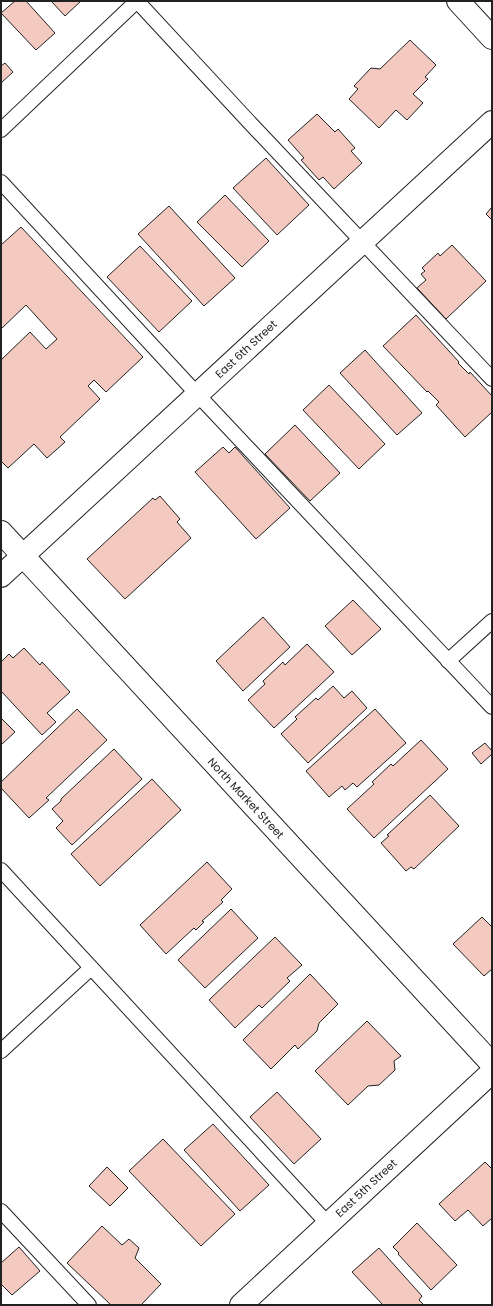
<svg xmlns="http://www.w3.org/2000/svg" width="493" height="1306" font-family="Poppins,sans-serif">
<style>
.building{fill:#f3c9c0;stroke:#222}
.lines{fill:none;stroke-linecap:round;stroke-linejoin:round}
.lane-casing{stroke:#222;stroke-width:16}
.street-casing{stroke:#222;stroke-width:24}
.secondary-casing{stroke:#222;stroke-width:24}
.lane{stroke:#fff;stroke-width:14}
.street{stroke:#fff;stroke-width:22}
.secondary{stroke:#fff;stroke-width:22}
.labels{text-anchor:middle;stroke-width:3;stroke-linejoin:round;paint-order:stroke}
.street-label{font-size:11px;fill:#222;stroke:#fff}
</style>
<rect width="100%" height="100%" fill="#fff"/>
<g class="building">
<polygon points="15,1 26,1 55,33 36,50 1,13"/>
<polygon points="51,1 81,1 65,16"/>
<polygon points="410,40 436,65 425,77 428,79 413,94 423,103 407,120 396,110 379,128 349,99 358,89 354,86 371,68 380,69"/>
<polygon points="5,63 13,72 1,83 1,66"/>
<polygon points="317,114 335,132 338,129 355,148 351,151 362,163 334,189 323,177 319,180 301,160 304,158 288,140"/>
<polygon points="266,158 309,205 277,235 233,188"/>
<polygon points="225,195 269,241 242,267 197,222"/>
<polygon points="169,206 235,278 204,306 138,234"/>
<polygon points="492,207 492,220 486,214"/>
<polygon points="21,227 143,357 106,392 94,380 88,386 100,399 60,437 65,442 47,458 34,444 8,468 1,461 1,360 30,332 46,349 57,339 26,305 1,329 1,245"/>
<polygon points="452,245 486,281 446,319 417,288 426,280 421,274 425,271 422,268 438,253 440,256"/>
<polygon points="140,246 192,301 159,332 107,277"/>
<polygon points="416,315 459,362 458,363 469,374 470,372 492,396 492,412 465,437 436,405 439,402 428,391 427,392 383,346"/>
<polygon points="365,350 422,413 397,435 340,373"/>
<polygon points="329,385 385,444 359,469 303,410"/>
<polygon points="295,425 340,473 310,501 265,454"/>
<polygon points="223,447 229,453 235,447 290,508 256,539 195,472"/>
<polygon points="160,496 180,519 177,522 191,538 125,599 87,559 153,498 155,500"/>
<polygon points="353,600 381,629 352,655 325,626"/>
<polygon points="263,617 290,647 243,691 216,661"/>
<polygon points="307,644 334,672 274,728 248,700 265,684 263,681 283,662 285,665"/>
<polygon points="24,648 40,665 42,662 70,692 47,713 56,722 42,735 1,691 1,662 9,654 13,658"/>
<polygon points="333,686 344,698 352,691 367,708 308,763 281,734 297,719 295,717 316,698 318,700"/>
<polygon points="77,709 107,740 46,798 49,800 29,818 1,788 1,782"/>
<polygon points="375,709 406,743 357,787 353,783 345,790 342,786 329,797 306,771"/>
<polygon points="1,718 15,732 1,745"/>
<polygon points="421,740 448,769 374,838 347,809 374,784 372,782 391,764 393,766"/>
<polygon points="485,743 492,751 492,754 481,764 472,753"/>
<polygon points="114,749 142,779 72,845 56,828 63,821 52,809 61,801 61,799"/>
<polygon points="152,779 181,810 100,886 71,854"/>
<polygon points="430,795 459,826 414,869 411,867 406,871 381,843 389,836 387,835"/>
<polygon points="207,862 232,889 221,900 223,902 202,921 204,922 196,930 194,928 166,954 140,925"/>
<polygon points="231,909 258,938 205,988 178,960"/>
<polygon points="482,917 492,927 492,969 484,976 453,944"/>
<polygon points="275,937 302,965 287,978 290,981 262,1008 259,1005 235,1028 209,1000"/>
<polygon points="310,974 338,1004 319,1023 317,1031 298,1049 295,1045 271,1069 243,1040"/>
<polygon points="367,1021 401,1056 394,1061 395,1070 379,1085 368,1086 348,1105 315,1071"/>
<polygon points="277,1092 321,1139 294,1164 250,1117"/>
<polygon points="213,1124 269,1185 240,1211 184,1150"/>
<polygon points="163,1139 235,1214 201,1246 129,1171"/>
<polygon points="485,1162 492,1169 492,1218 483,1226 468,1210 455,1221 439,1204"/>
<polygon points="107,1167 128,1188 110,1206 89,1186"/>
<polygon points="417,1223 457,1265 431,1290 398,1254 399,1253 393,1247"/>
<polygon points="102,1226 122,1245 129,1239 139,1248 135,1258 161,1284 141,1305 111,1305 67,1263"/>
<polygon points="19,1247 40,1271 12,1295 1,1284 1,1263"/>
<polygon points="379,1248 422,1296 419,1300 424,1305 383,1305 352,1272"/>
</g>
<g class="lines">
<g class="lane-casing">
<g id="lane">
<polyline points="137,1 251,124 492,379"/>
<polyline points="1,130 137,1"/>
<polyline points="1,182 197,394 492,707"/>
<polyline points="448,661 492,621"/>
<polyline points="1,870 328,1224"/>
<polyline points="1,1051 91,968"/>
<polyline points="1,1211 89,1305"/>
</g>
</g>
<g class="street-casing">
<g id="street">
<polyline points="1,532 492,1064"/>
<polyline points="1,576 492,122"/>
<polyline points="241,1305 492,1072"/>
</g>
</g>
<g class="secondary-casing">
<polyline id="secondary" points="458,1 492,38"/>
</g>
<use href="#lane" class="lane"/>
<use href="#street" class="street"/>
<use href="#secondary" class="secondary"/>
</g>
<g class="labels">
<g class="street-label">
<text transform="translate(246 349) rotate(-43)" y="4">East 6th Street</text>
<text transform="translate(246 798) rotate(47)" y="4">North Market Street</text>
<text transform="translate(366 1188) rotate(-43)" y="4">East 5th Street</text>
</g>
</g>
<rect width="493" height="1306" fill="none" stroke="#222222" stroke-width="4"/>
</svg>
